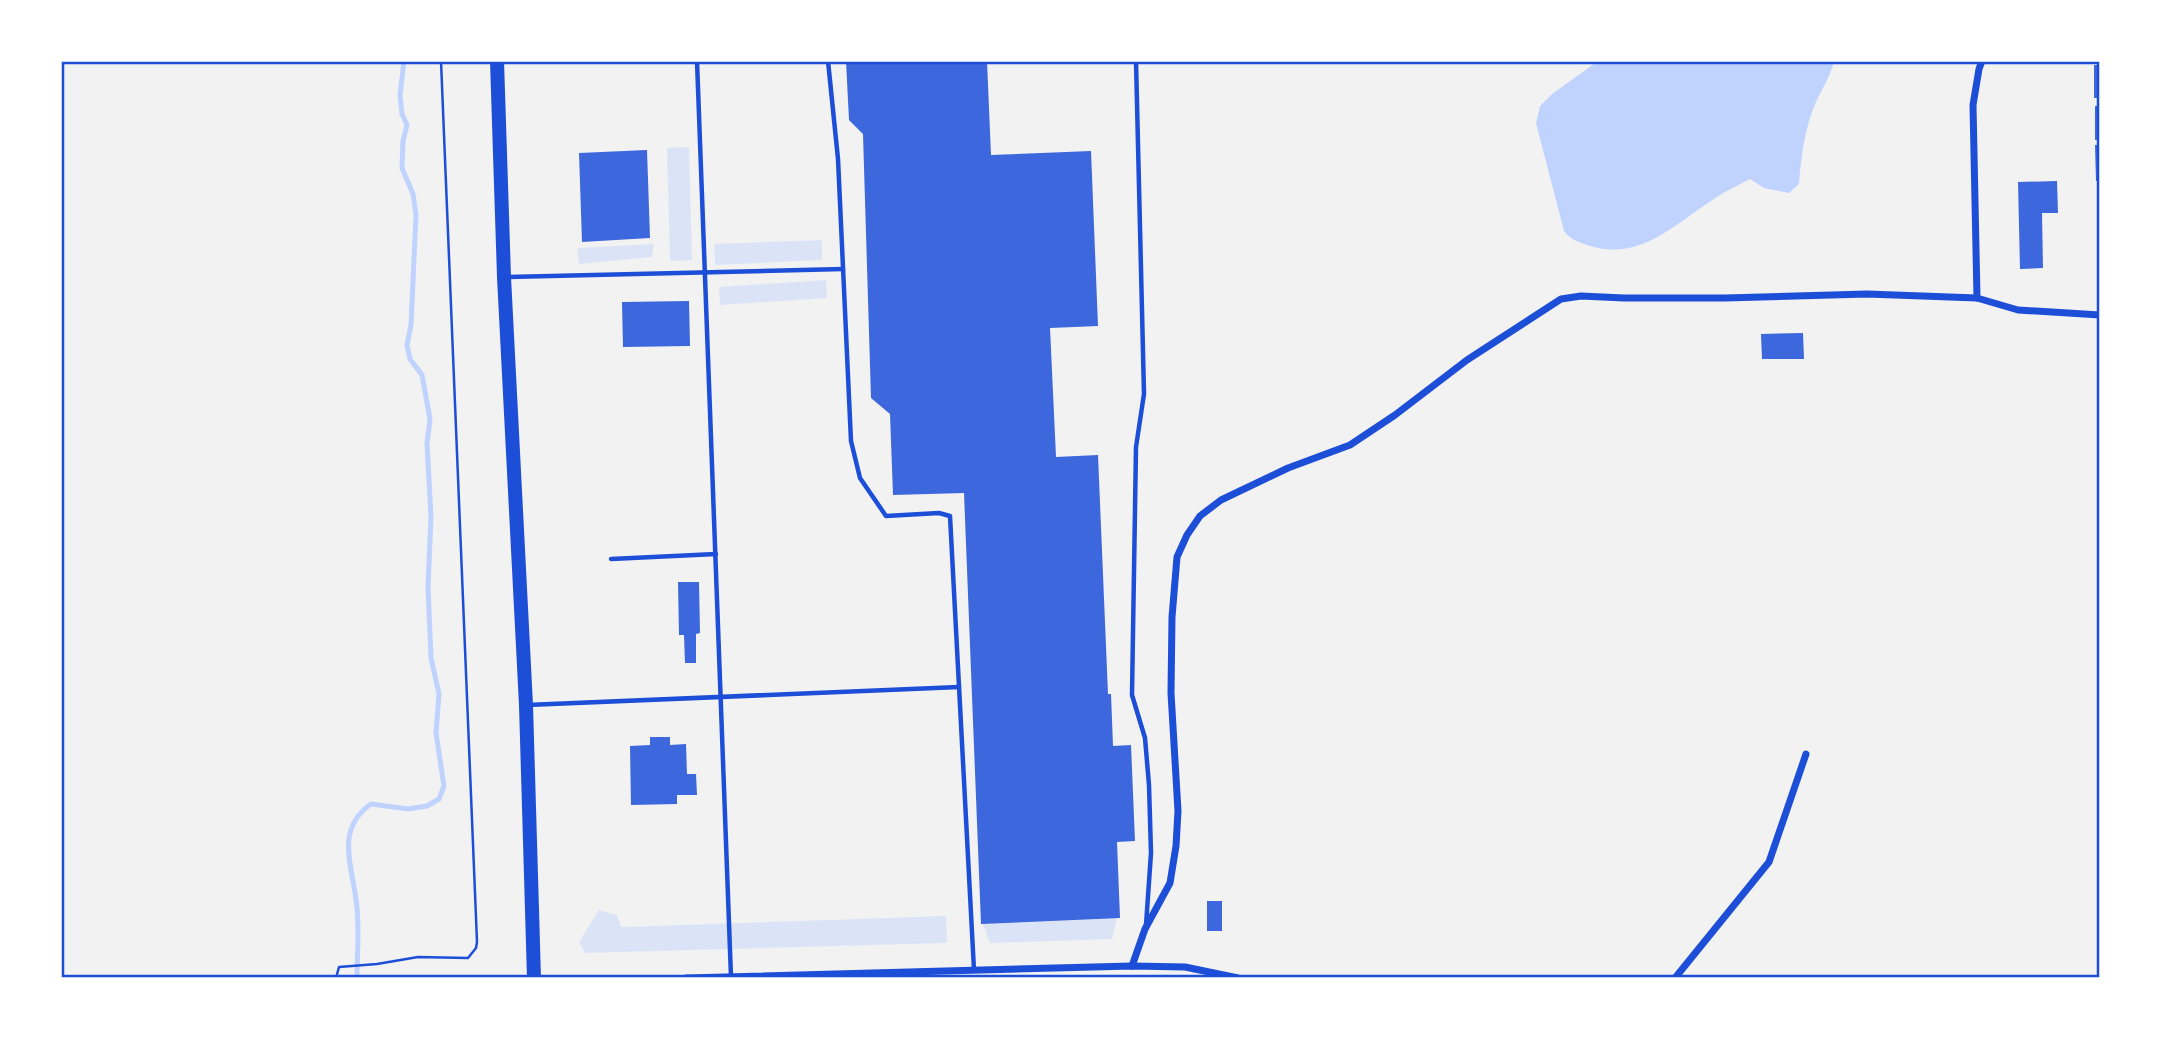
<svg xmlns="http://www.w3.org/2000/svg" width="2161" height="1039" font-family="Roboto,sans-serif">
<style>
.green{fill:#dbe4f7}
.water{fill:#bfd3fe}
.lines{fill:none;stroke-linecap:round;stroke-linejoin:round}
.stream{stroke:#bfd3fe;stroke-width:5}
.building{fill:#3d67dc}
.path{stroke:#1d4ed8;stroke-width:2.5}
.service{stroke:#1d4ed8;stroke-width:4.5}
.minor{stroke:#1d4ed8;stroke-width:7}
.primary{stroke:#1d4ed8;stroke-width:14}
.neatline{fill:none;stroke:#1d4ed8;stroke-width:2.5}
</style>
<rect width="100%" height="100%" fill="#f2f2f2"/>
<g class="green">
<polygon points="689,147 692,260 670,261 667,148"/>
<polygon points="822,240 822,260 715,265 714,244"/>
<polygon points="654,244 652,257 579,264 577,248"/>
<polygon points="826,280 827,298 720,305 719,287"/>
<polygon points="599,910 617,915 621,927 946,916 947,943 585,953 579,942"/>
<polygon points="1117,916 1112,939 990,943 981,919"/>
</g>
<path class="water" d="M1598 61H1834C1829 80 1823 86 1816 102 1805 127 1801 156 1799 184L1789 193 1764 188 1750 179C1739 185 1727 190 1717 197 1675 223 1641 263 1587 245 1577 241 1571 240 1564 231L1536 123 1540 106 1552 94Z"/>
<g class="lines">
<path class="stream" d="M357 978C357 952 360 925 356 900 352 865 335 829 371 804L408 809 427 806 439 799 444 786 436 733 439 694 431 658 428 587 431 516 427 444 430 419 422 375 410 359 407 345 411 325 416 215 413 194 402 168 403 141 407 125 402 114 400 95 404 61"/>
</g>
<g class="building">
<polygon points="846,61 987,61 991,155 1091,151 1098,326 1050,328 1056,457 1098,455 1108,694 1111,694 1113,746 1131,745 1135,841 1117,842 1120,918 981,924 964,493 893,495 890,414 871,398 863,134 849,120"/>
<rect x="2094" y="65" width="6" height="33"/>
<rect x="2095" y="106" width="5" height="34"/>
<polygon points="2095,145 2100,145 2100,181 2096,181"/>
<polygon points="647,150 650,238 582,242 579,153"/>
<polygon points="2057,181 2058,213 2042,213 2043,268 2020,269 2018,182"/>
<polygon points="689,301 690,346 623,347 622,302"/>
<polygon points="1803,333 1804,359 1762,359 1761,334"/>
<polygon points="678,582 699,582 700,633 696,634 696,663 685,663 684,635 679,635"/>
<polygon points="650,737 670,737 670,745 686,744 687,774 696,774 697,795 677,795 677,804 631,805 630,746 650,745"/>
<rect x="1207" y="901" width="15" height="30"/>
</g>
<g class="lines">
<polyline class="path" points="336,978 339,967 377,964 418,957 468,958 476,948 477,942 441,61"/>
<g class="service">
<polyline points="697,61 731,977"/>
<polyline points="828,61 838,159 851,441 860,478 886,516 939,513 950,516 974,970"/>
<polyline points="1136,61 1144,394 1136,447 1132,695 1145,738 1149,785 1151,853 1146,925"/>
<polyline points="508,277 843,269"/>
<polyline points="611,559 716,554"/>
<polyline points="527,705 959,687"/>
</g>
<g class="minor">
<polyline points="1982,61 1979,69 1973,105 1977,298 2018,310 2100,315"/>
<polyline points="1132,966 1145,929 1170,883 1176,846 1178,811 1171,693 1172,617 1177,557 1187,535 1200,516 1221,500 1288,468 1350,445 1395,415 1467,360 1561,299 1581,296 1624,298 1725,298 1867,294 1977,298"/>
<polyline points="686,978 1132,966 1185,967 1238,978"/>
<polyline points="1675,978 1769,862 1806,754"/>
</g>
<polyline class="primary" points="497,61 504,277 526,705 534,978"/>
</g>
<rect width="2161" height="1039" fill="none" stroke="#ffffff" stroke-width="126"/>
<rect x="63" y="63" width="2035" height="913" class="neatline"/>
</svg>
